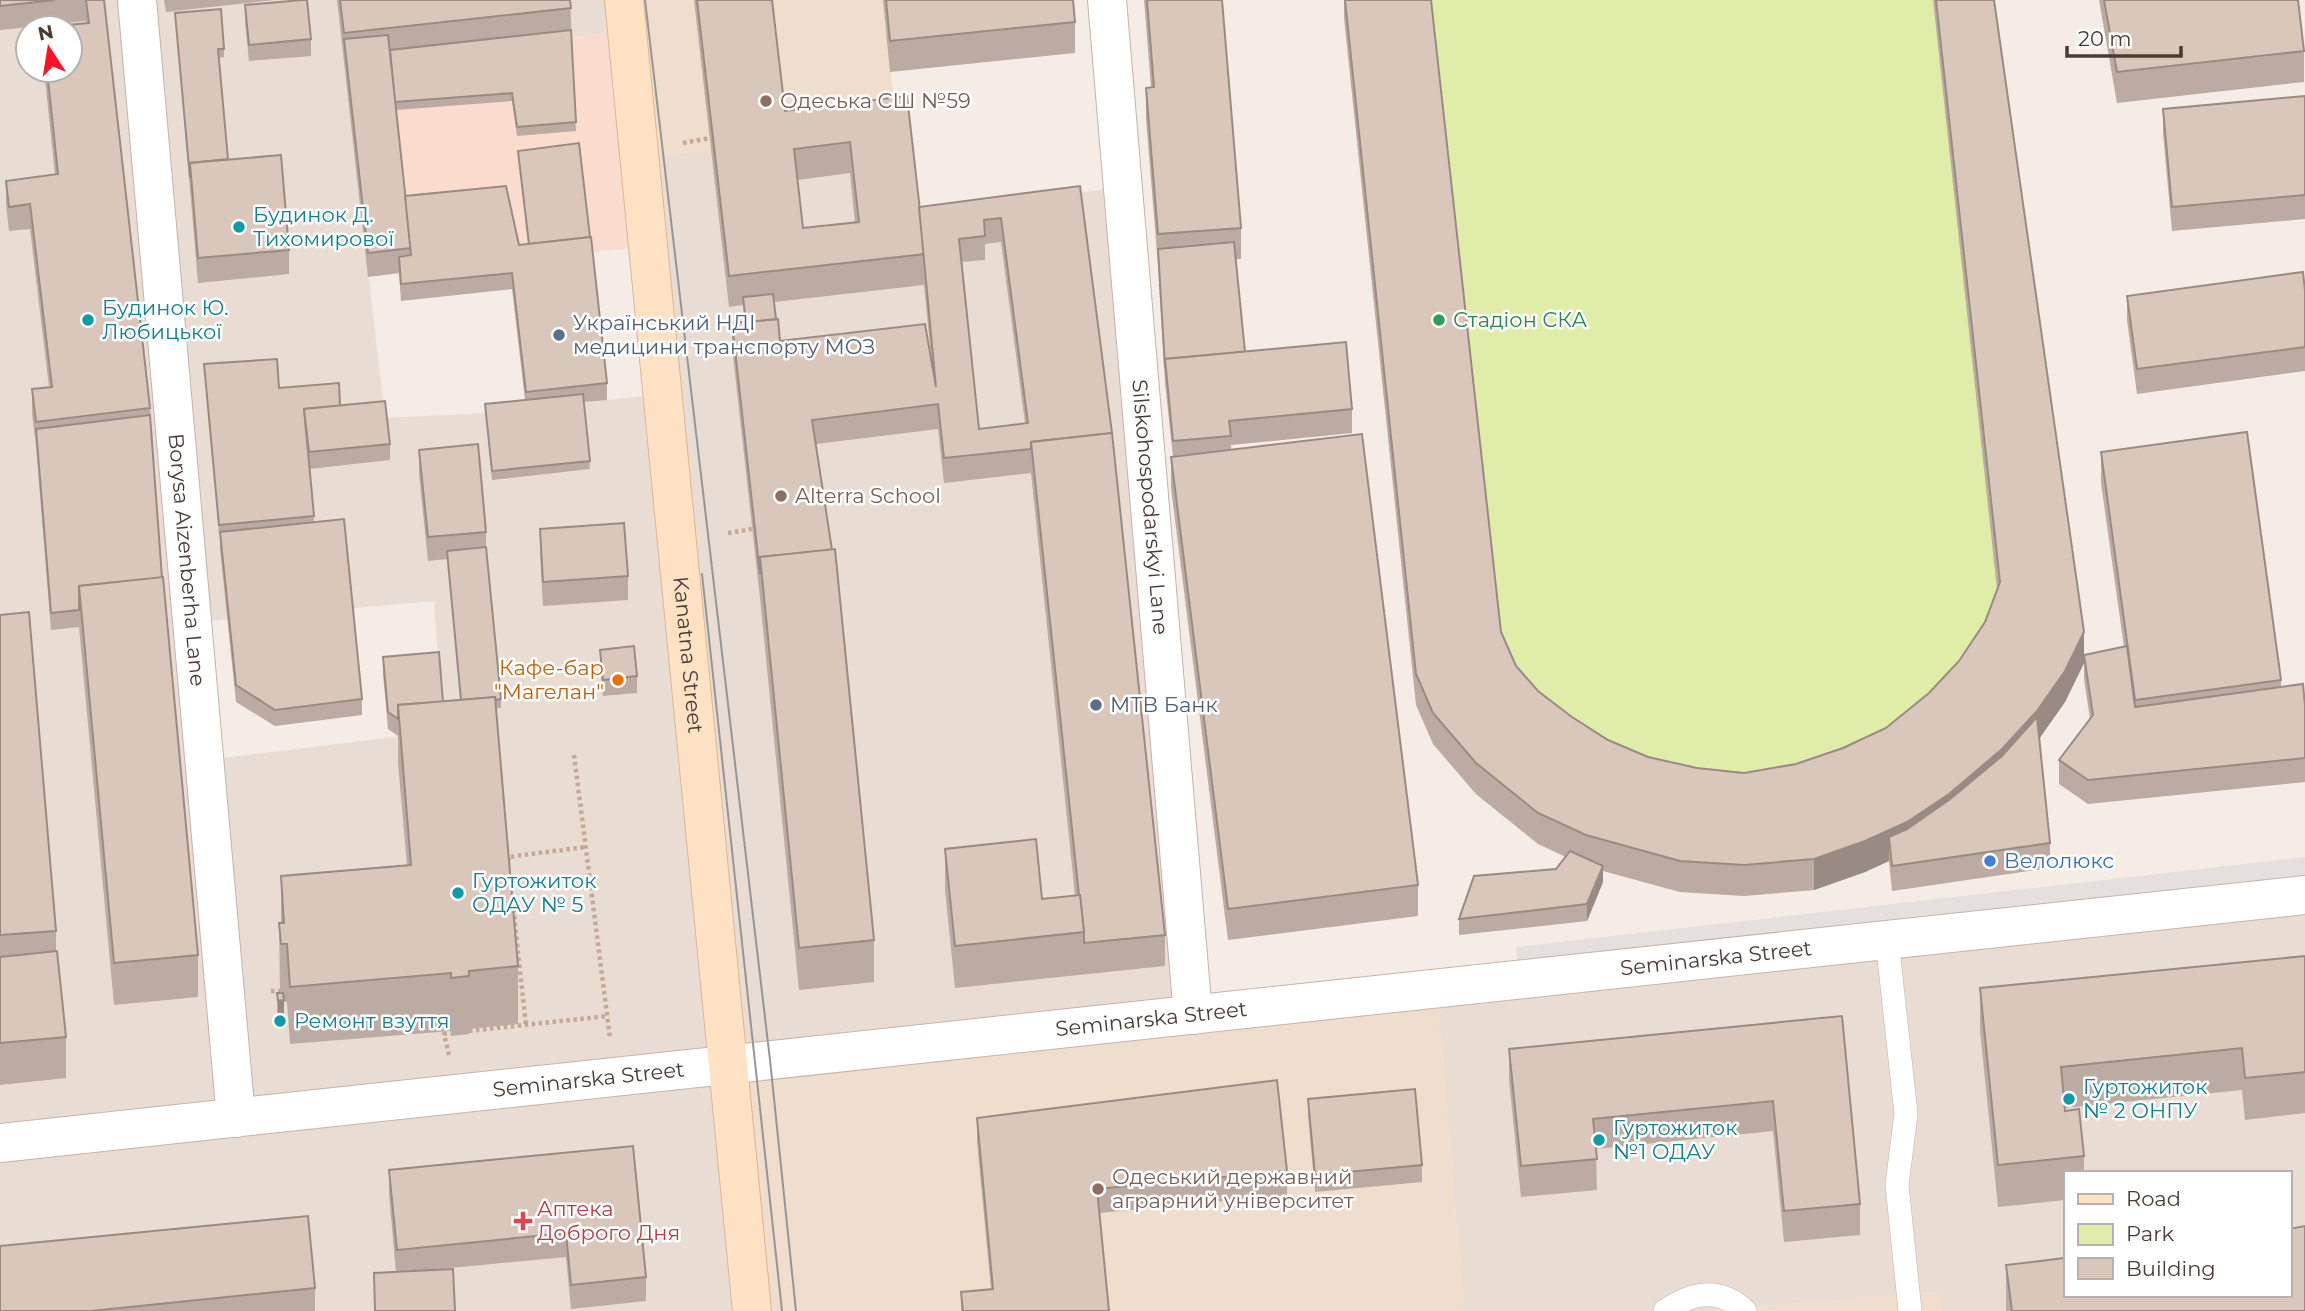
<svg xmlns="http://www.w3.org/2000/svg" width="2305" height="1311" font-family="Montserrat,sans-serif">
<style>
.residential{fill:#e9dcd2;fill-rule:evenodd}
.commercial{fill:#f9dcce}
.education{fill:#efddcd}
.green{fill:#dfeda9}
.parking{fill:#e5e0de}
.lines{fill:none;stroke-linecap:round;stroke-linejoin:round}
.service-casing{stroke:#c4b4aa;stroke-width:24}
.minor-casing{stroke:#c4b4aa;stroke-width:40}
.tertiary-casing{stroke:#c4b4aa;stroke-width:40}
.secondary-casing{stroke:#ddb692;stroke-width:40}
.path{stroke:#c4a996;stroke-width:4.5;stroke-dasharray:3.5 3.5;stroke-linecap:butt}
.service{stroke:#fff;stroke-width:23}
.minor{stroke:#fff;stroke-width:38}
.tertiary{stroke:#fff;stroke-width:38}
.secondary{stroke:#ffe2c4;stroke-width:38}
.tram{stroke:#969696;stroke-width:2}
.wall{fill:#bbaba2;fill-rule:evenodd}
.shaded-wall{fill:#998b84}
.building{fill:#dac7bc;stroke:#998b84;stroke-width:2;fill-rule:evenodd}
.education-dot{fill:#8d6e63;stroke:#fff;stroke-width:2.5}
.culture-dot{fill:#0f9aa8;stroke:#fff;stroke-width:2.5}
.leisure-dot{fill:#2e9e5b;stroke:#fff;stroke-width:2.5}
.service-dot{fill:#5c6f8a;stroke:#fff;stroke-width:2.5}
.food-dot{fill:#e8710a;stroke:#fff;stroke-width:2.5}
.shop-dot{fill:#3f7fe0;stroke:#fff;stroke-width:2.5}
.health-dot{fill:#e0444e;stroke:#fff;stroke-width:2.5}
.labels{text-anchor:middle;stroke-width:5;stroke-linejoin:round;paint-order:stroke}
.education-label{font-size:21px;fill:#785e54;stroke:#fff;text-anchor:start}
.culture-label{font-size:21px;fill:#0d838f;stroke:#fff;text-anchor:start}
.leisure-label{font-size:21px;fill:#27864d;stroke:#fff;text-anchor:start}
.service-label{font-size:21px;fill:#4e5e75;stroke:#fff;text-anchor:start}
.street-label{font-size:21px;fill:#483b34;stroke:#fff}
.food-label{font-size:21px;fill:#c56008;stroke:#fff;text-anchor:end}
.shop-label{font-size:21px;fill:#366cbe;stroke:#fff;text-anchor:start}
.health-label{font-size:21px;fill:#be3a42;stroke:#fff;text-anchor:start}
</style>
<rect width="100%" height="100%" fill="#f4ece5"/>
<g class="residential">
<path d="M0 0H122L234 1114 0 1139ZM28 28H70V70H28Z"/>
<polygon points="142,0 620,0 624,31 344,64 385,418 485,413 654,395 725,1063 238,1114 206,760 443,731 434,601 196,622"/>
<polygon points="897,130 916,211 1120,188 1191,1012 731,1063 644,157"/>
<path d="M2305 905V1311H1942L1940 1292 1702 1311H1464L1437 995ZM2065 1173H2289V1295H2065Z"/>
<polygon points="728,1067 750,1311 0,1311 0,1149"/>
</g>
<polygon class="commercial" points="624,31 647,246 368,277 344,64"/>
<g class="education">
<polygon points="628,0 883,0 897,130 644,157"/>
<polygon points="1437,995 1464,1311 756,1311 731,1066"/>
<polygon points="1940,1292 1942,1311 1702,1311"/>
</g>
<polygon class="green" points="1344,0 1990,0 2084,663 2065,702 2037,742 1907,853 1865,872 1814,890 1744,896 1680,892 1586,866 1538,844 1476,794 1433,744"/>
<polygon class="parking" points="2305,857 2305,890 1519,979 1516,947"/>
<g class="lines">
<g class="service-casing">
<g id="service">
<polyline points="1887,940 1906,1114 1897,1185 1910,1311"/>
<path d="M1665 1311C1692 1292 1720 1287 1745 1311"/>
</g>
</g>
<g class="minor-casing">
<g id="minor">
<path id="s1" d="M137 0 236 1118"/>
<path id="s2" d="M1107 0 1193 1015"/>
</g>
</g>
<g class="tertiary-casing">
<g id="tertiary">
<path id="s3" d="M0 1143 2305 895"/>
</g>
</g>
<g class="secondary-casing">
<g id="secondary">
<path id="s4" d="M624 0 752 1311"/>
</g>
</g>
<g class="path">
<polyline points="683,143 710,138"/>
<polyline points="728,533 752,529"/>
<polyline points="574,755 610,1038"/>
<polyline points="509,861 508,857 586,847"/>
<polyline points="511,888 526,1026"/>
<polyline points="271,991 280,991"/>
<polyline points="469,1031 607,1016"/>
<polyline points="449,1055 444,1034 451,1033"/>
</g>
<use href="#service" class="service"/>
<use href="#minor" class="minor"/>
<use href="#tertiary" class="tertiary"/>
<use href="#secondary" class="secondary"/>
<g class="tram">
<polyline points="645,0 770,1060 796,1311"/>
<polyline points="702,574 782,1311"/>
</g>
</g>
<g class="wall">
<polygon points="0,0 104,0 150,408 162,578 198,955 198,997 114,1005 79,627 51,630 36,446 32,414 32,389 49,387 30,229 9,231 6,205 6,181 55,175 44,70 70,70 86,21 0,30"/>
<polygon points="164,0 274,0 166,12"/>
<polygon points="337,0 570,0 576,131 517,136 512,101 396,110 405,196 519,245 528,244 518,151 607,383 607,400 584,402 590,469 492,480 485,404 525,400 512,289 401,301 399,273 368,277"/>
<path d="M694 0H772L785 111 907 96 919 207 1080 186 1165 935V966L955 988 945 890V849L1042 899 1075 895 1031 473 944 483 938 429 816 444 874 940V982L799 990 760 598 732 347V323L745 322 743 305 729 307ZM850 173 855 223 803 228 797 180ZM1001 242 1025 423 979 429 961 262 985 260V244ZM924 285 931 356 780 341 774 302Z"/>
<polygon points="883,0 1073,0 1075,22 1075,53 890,72"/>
<polygon points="1144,0 1222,0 1241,228 1241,259 1236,259 1245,352 1352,409 1352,433 1231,445 1231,450 1418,885 1418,916 1228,940 1171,488 1171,457 1173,457 1165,383 1158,265 1146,119 1146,88 1151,87"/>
<polygon points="1344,0 1431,0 1501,632 1516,666 1538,691 1572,717 1608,740 1648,757 1697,768 1744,773 1796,764 1843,748 1886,728 1929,693 1959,661 1985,622 1997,589 1933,0 1994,0 2084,663 2065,702 2039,738 2050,843 2050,868 1892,891 1889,861 1865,872 1814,890 1744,896 1680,892 1603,871 1603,882 1587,921 1459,935 1459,919 1556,869 1566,857 1538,844 1476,794 1433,744 1416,705 1344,18"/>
<polygon points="2099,0 2298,0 2304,51 2304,82 2117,103"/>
<polygon points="245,5 311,39 311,56 249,61 245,22"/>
<polygon points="175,13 224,49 224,57 218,58 228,159 289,250 289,274 198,283"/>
<polygon points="2305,96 2305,219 2172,231 2163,133 2163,109"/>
<polygon points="2305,291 2305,371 2137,394 2127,320 2127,296"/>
<polygon points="204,364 279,388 340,406 390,444 390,460 309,469 314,522 362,699 362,715 275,726 236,702 220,549 220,534 219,534"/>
<polygon points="419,450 486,532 486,547 501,699 501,708 496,708 518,966 518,1024 469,1029 469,1034 451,1036 451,1031 290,1044 287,1002 284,1002 284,1024 278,1026 277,1017 277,993 280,993 279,923 281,923 281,876 407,865 398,763 398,736 388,729 383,674 383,657 443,702 461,700 447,559 428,561 419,474"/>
<polygon points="2101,452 2281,680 2281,687 2305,706 2305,782 2088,804 2059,784 2059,760 2090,719 2084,679 2084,655 2124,647 2101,483"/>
<polygon points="540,529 628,576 628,600 543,606 540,553"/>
<polygon points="0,615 56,931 56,951 66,1037 66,1078 0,1085"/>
<polygon points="600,650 637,676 637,693 603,696 600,667"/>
<polygon points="2305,956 2305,1113 2245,1120 2242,1090 2065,1108 2084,1156 2084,1173 2065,1173 2065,1200 1998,1207 1980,1030 1980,988"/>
<polygon points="1842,1016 1860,1204 1860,1235 1784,1242 1773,1131 1596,1149 1597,1190 1521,1197 1509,1080 1509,1049"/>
<polygon points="1308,1099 1422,1165 1422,1182 1315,1192 1308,1115"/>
<polygon points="977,1118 1287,1171 1287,1195 1100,1213 1109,1311 961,1311 961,1292 991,1289 977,1142"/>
<polygon points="633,1146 646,1277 646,1301 571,1309 566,1257 430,1270 455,1311 374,1311 374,1273 396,1272 389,1195 389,1170"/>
<polygon points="2006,1265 2305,1311 2006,1311"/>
<polygon points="315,1288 315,1311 0,1311"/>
</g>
<g class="shaded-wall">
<polygon points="2084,632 2084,663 2065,702 2037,742 1949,825 1889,837 1889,861 1865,872 1814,890 1814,859"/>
<polygon points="1603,866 1603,882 1587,921 1587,904"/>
<polygon points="284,1000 284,1024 278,1026 278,1001"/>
</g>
<g class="building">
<polygon points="0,0 55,0 0,6"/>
<polygon points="86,0 104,0 150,408 36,422 32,389 52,387 30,204 9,207 6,181 58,174 47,70 70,70 70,28 42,27 89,23"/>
<polygon points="302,0 307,0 311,39 249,45 245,5"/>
<polygon points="340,0 570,0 571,8 344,33"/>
<path d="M697 0H772L785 111 907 96 925 254 729 276ZM850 142 859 222 803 228 794 149Z"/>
<polygon points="886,0 1073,0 1075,22 890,41"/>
<polygon points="1147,0 1222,0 1241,228 1158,234 1146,88 1154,87"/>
<polygon points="1345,0 1431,0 1501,632 1516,666 1538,691 1572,717 1608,740 1648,757 1697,768 1744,773 1796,764 1843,748 1886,728 1929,693 1959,661 1985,622 2000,582 1936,0 1994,0 2084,632 2065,671 2037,711 2002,749 1949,794 1907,822 1865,841 1814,859 1744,865 1680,861 1586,835 1538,813 1476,763 1433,713 1416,674"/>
<polygon points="2104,0 2298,0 2304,51 2117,72"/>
<polygon points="221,9 224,49 218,49 228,159 190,163 190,178 175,13"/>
<polygon points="571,30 576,122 517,127 512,93 395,102 390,50"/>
<polygon points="388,35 411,248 368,253 344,39"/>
<polygon points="2305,96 2305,195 2172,207 2163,109"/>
<polygon points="579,143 590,237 529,244 518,151"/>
<polygon points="281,155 289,250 198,258 190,163"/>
<polygon points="506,186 519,245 591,237 607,383 526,392 512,273 401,284 399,257 411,255 405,196"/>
<path d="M1080 186 1112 433 1031 442V449L944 458 938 404 812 420 832 550 760 557V574L732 323 778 319 780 341 925 324 936 387 919 207ZM1001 218 1028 423 979 429 959 239 985 236 984 220Z"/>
<polygon points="1234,242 1245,352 1165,359 1165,367 1158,249"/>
<polygon points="2303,272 2305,291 2305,347 2137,369 2127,296"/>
<polygon points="773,294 776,319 746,322 743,297"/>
<polygon points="1346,342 1352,409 1229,421 1231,436 1173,441 1165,359"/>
<polygon points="277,359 279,388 339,383 340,406 304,409 314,516 219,525 204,364"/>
<polygon points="583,394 590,461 492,471 485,404"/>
<polygon points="385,401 390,444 309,452 304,409"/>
<polygon points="150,415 162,578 79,586 79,610 51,613 36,429"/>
<polygon points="2247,432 2281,680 2135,700 2101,452"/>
<polygon points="1112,433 1165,935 1084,943 1084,932 1080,895 1079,895 1031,442"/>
<polygon points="1362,434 1418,885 1228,909 1171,457"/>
<polygon points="478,444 486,532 428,537 419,450"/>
<polygon points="344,519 362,699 275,710 236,685 220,532"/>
<polygon points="624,523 628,576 543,582 540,529"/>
<polygon points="486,547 501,699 496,700 495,697 461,700 447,551"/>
<polygon points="835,549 874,940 799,948 760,557"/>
<polygon points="163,577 198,955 114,963 79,586"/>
<polygon points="29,612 56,931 0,935 0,615"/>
<polygon points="634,646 637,676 603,680 600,650"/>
<polygon points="2127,646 2135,707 2303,684 2305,706 2305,758 2088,780 2059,760 2093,715 2084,655"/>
<polygon points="439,652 443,702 398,705 398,719 388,712 383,657"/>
<polygon points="495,697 518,966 469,971 469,976 451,978 451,973 290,987 287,944 281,944 280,933 279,923 284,923 281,876 411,865 398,705"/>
<polygon points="2037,717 2050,843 1892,866 1889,837 1907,829 1949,800 2002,756"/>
<polygon points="1036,839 1042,899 1080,895 1084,932 955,946 945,849"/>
<polygon points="1570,851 1603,866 1587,904 1459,919 1474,876 1556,869"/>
<polygon points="57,951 66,1037 0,1043 0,957"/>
<polygon points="2305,956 2305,1072 2245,1078 2242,1048 2061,1067 2065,1111 2079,1109 2084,1156 1998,1165 1980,988"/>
<polygon points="277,993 283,993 284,1000 278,1001"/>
<polygon points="1842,1016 1860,1204 1784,1211 1773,1101 1593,1119 1597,1159 1521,1166 1509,1049"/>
<polygon points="1277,1080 1287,1171 1097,1189 1109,1311 963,1311 961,1292 993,1289 977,1118"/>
<polygon points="1415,1089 1422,1165 1315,1175 1308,1099"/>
<polygon points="633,1146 646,1277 571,1285 566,1233 397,1250 389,1170"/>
<polygon points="308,1216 315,1288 91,1311 0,1311 0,1246"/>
<polygon points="2305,1226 2305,1311 2012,1311 2006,1265 2065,1258 2065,1295 2289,1295 2289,1229"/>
<polygon points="453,1269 455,1311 375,1311 374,1273"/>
</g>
<g class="education-dot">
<circle cx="766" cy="101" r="7"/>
<circle cx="781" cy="496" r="7"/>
<circle cx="1098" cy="1189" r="7"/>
</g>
<g class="culture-dot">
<circle cx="239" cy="227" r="7"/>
<circle cx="88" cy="320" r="7"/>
<circle cx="458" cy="893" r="7"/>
<circle cx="280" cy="1021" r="7"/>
<circle cx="2069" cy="1099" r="7"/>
<circle cx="1599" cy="1140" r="7"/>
</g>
<circle class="leisure-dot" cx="1439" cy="320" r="7"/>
<g class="service-dot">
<circle cx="559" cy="335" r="7"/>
<circle cx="1096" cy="705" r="7"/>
</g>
<circle class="food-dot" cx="618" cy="680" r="7"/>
<circle class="shop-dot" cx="1990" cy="861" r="7"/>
<path class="health-dot" d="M519.5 1210.5h7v7h7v7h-7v7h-7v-7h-7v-7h7z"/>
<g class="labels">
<g class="education-label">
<text x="780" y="108">Одеська CШ №59</text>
<text x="795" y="503">Alterra School</text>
<text x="1112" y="1184">Одеський державний<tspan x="1112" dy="24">аграрний університет</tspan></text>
</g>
<g class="culture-label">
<text x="253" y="222">Будинок Д.<tspan x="253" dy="24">Тихомирової</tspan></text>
<text x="102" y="315">Будинок Ю.<tspan x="102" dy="24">Любицької</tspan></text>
<text x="472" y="888">Гуртожиток<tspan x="472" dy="24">ОДАУ № 5</tspan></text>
<text x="294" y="1028">Ремонт взуття</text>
<text x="2083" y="1094">Гуртожиток<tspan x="2083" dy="24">№ 2 ОНПУ</tspan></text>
<text x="1613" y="1135">Гуртожиток<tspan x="1613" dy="24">№1 ОДАУ</tspan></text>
</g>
<g class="leisure-label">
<text x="1453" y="327">Стадіон СКА</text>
</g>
<g class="service-label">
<text x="573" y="330">Український НДІ<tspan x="573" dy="24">медицини транспорту МОЗ</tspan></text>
<text x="1110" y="712">МТВ Банк</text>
</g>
<g class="street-label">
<text dy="7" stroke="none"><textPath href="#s2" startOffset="509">Silskohospodarskyi Lane</textPath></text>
<text dy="7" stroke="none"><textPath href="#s1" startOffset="562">Borysa Aizenberha Lane</textPath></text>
<text dy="7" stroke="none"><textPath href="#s4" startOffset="658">Kanatna Street</textPath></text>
<text dy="7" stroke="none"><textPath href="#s3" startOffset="1726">Seminarska Street</textPath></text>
<text dy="7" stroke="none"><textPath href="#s3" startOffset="1158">Seminarska Street</textPath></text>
<text dy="7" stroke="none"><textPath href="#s3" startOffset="592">Seminarska Street</textPath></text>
</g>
<g class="food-label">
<text x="604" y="675">Кафе-бар<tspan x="604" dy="24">"Магелан"</tspan></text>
</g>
<g class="shop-label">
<text x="2004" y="868">Велолюкс</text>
</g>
<g class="health-label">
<text x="537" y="1216">Аптека<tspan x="537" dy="24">Доброго Дня</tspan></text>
</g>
</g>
<rect x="2064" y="1171" width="228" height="126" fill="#ffffff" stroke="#b6b1ae" stroke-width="2"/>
<rect x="2078" y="1194" width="35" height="10" fill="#ffe2c4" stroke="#b6b1ae" stroke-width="2"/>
<text x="2126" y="1206" font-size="21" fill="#483b34">Road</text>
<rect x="2078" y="1224" width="35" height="21" fill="#dfeda9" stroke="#b6b1ae" stroke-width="2"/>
<text x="2126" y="1241" font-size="21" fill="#483b34">Park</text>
<rect x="2078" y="1258" width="35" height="21" fill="#dac7bc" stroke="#b6b1ae" stroke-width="2"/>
<text x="2126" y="1276" font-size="21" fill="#483b34">Building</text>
<g transform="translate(49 49) rotate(348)"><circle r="33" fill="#ffffff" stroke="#b6b1ae" stroke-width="2"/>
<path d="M0-5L12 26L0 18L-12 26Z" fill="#ff1128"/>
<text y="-10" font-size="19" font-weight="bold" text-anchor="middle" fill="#483b34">N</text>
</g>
<path d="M2067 46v10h114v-10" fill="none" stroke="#483b34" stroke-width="3.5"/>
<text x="2078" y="46" font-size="21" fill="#483b34" stroke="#ffffff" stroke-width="5" paint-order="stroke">20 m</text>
</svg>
